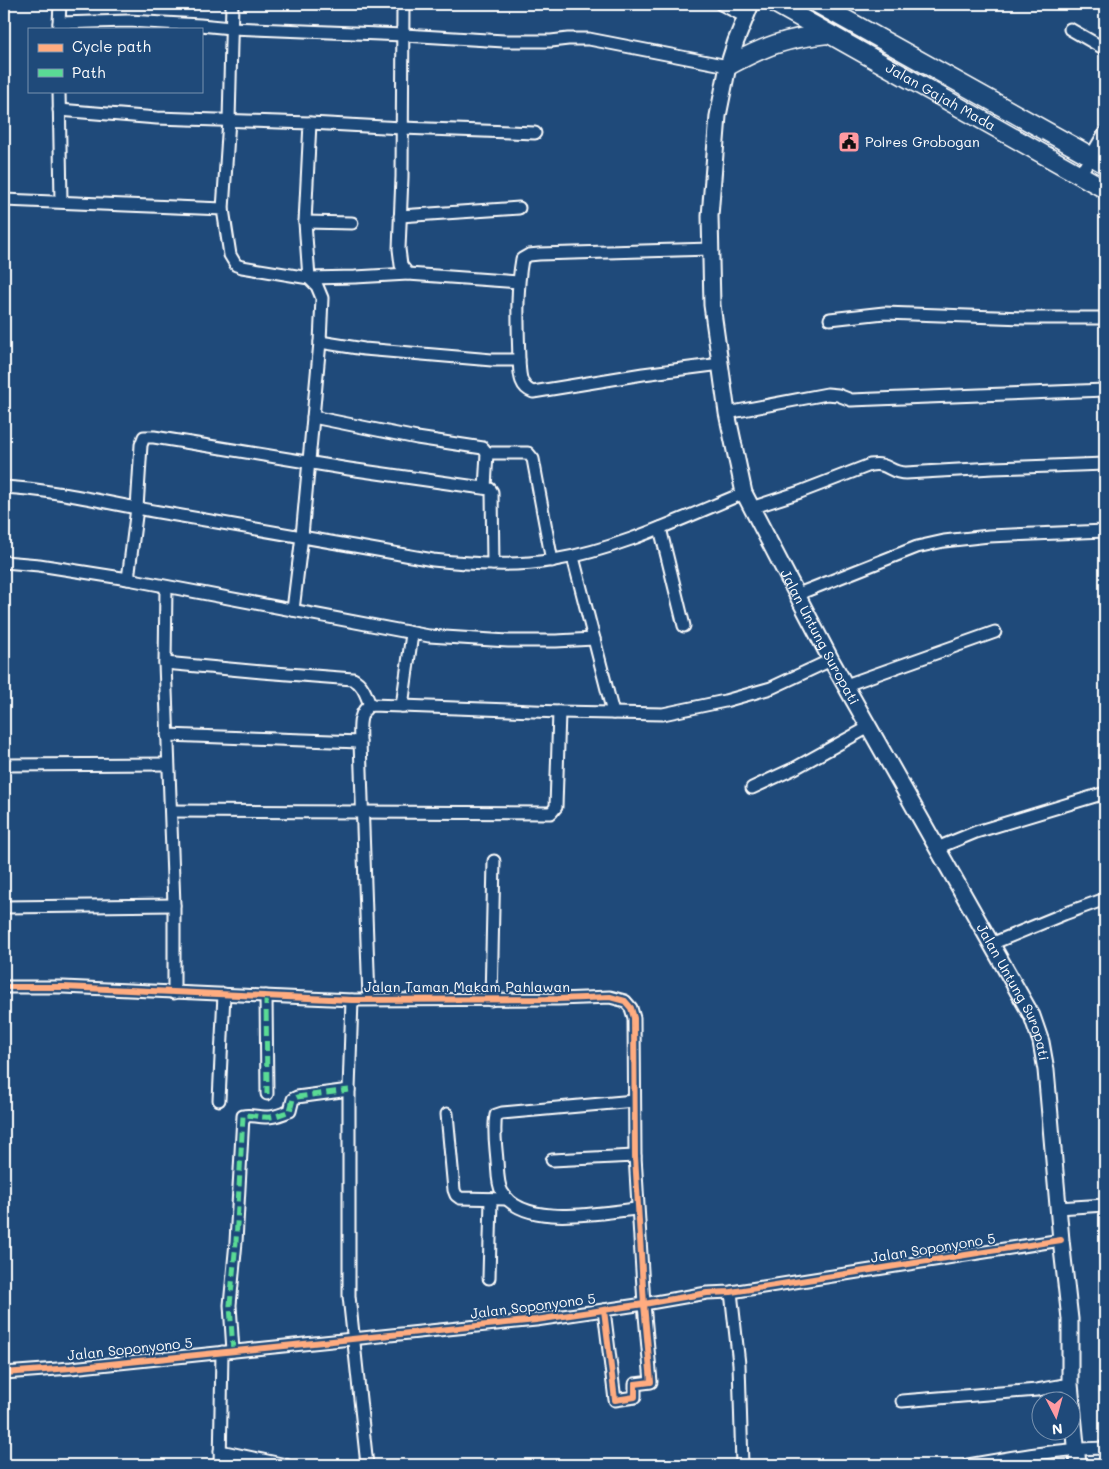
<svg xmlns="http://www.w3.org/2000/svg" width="1109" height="1469" font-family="Mali,sans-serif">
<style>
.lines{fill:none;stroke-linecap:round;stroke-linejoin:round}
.minor-casing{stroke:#fff;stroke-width:15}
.secondary-casing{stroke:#fff;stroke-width:19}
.primary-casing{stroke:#fff;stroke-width:21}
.minor{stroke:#1f4a7a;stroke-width:11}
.secondary{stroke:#1f4a7a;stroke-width:15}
.primary{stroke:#1f4a7a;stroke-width:18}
.quiet{stroke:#5adb95;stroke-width:5;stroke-dasharray:10 5;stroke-linecap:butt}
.cycleway-casing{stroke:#1f4a7a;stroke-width:9}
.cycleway{stroke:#ffac80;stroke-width:6}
.labels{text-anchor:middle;stroke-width:4;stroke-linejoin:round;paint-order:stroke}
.street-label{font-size:14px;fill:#fff;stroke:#1f4a7a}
.poi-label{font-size:14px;fill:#fff;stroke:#1f4a7a;text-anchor:start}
</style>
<rect width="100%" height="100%" fill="#1f4a7a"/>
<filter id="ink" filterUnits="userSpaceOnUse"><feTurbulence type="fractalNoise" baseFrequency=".02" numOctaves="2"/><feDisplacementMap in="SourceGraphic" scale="10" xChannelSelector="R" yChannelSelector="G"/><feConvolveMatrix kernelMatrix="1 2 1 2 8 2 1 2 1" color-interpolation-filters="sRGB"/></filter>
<g filter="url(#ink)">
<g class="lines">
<g class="minor-casing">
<g id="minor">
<polyline points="403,4 402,177 399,249 401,265 408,274 518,282"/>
<polyline points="721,4 746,17"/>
<polyline points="59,23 60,4"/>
<polyline points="59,29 59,23 128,21 200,25 231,28 404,35 504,41 551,41 568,39 589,39 728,66"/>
<polyline points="1070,29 1105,49"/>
<polyline points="59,91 61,201"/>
<polyline points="59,110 157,118 310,123 305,222 309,278 355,277 408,274"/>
<polyline points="310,123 402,128 535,133"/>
<polyline points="1080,175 1105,132"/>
<polyline points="4,200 223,209 230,255 236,265 242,267 309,278 317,286 322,298 320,342 302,536 293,610"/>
<polyline points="223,209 229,120 232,4"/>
<polyline points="400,216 519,208"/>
<polyline points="305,222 352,223"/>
<polyline points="830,319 884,313 1024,318 1105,318"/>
<path d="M320 342 364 349 492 360H519C520 373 519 387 533 392L643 374 721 364"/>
<path d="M519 360C518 326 516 293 522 259L529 255 539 254 711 249"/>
<polyline points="727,413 827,394 838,395 851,400 1105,390"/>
<polyline points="313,417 417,438 483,448 487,453 485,488"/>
<polyline points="487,453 528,453 533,459 552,561"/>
<path d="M4 487C55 490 103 502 153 511 247 527 340 543 433 560 473 564 515 567 554 560 619 549 683 518 744 493"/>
<path d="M751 508 800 492 870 465C889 462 889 473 906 473L993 468 1105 464"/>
<polyline points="660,528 684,626"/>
<polyline points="573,557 613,713"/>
<polyline points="4,562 39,565 128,579 429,636 508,641 556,641 594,639"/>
<polyline points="128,579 137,508 141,445 144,437 154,437 349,469 490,489 492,492 493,564"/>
<polyline points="166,587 165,663 174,905 174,993"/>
<polyline points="798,594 917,547 944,541 989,536 1105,531"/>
<path d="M165 663 262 672 353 679C363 684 366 695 370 705"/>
<polyline points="846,685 995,632"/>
<polyline points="402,706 412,634"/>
<polyline points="167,735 360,742"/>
<polyline points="4,765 168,764"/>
<polyline points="752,788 795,768 869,727"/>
<polyline points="171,811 551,813 556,807 559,712"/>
<polyline points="937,848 976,832 1105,793"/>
<polyline points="4,907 174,905"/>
<polyline points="991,944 1064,914 1105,899"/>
<polyline points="4,987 63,987 352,1000 558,999 610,997 625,1001 631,1008 634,1018 635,1156 644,1304 651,1382 635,1384 635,1397 615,1400 604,1310"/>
<polyline points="266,996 267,1094"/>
<path d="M369 999 360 742C360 730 357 713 370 705L402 706 559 712 663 714 725 701 771 688 831 660"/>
<polyline points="352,1000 349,1090 349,1296 367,1465"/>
<polyline points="491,1000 494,861"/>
<polyline points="219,1100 224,994"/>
<path d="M634 1101 502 1113 496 1115C493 1130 496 1146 497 1161 498 1171 497 1183 502 1192 523 1229 602 1212 637 1209"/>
<polyline points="447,1114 454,1190 456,1195 460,1198 507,1199"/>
<polyline points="552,1160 635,1156"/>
<polyline points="1058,1208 1105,1205"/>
<polyline points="489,1278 491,1199"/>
<polyline points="731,1292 739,1364 742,1465"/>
<path d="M233 1351 230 1305 236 1242 243 1116C250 1114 257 1117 265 1117 274 1118 281 1114 290 1111L293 1099 297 1097 349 1090"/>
<polyline points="4,1373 71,1368 536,1320 644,1304 707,1293 731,1292 1061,1240"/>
<polyline points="902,1401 1037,1390 1070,1384"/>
<polyline points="220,1451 286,1465"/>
<polyline points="220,1465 222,1352"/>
<path d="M968 1465C1013 1457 1059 1449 1105 1448"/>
</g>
</g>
<g class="secondary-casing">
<g id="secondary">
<path id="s1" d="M751 4 736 41 728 66 718 116 710 216 712 305 727 413 744 493 831 660 1032 1016 1041 1042 1046 1070 1061 1240 1070 1319V1384L1078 1465"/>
</g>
</g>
<g class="primary-casing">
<g id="primary">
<path id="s2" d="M776 4 1105 189"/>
<polyline points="818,4 1105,164"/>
<path d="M728 66C765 46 786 38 828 34"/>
</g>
</g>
<use href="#minor" class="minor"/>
<use href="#secondary" class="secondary"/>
<use href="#primary" class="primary"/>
<g class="quiet">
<polyline points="266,996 267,1094"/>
<path d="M233 1351 230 1305 236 1242 243 1116C250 1114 257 1117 265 1117 274 1118 281 1114 290 1111L293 1099 297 1097 349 1090"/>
</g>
<g class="cycleway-casing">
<g id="cycleway">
<polyline points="4,987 63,987 352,1000 558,999 610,997 625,1001 631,1008 634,1018 635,1156 644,1304 651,1382 635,1384 635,1397 615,1400 604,1310"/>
<polyline points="4,1373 71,1368 536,1320 644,1304 707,1293 731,1292 1061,1240"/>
</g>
</g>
<use href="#cycleway" class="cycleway"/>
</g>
</g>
<defs>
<g id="civic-square" transform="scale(1.125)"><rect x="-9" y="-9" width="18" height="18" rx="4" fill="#ff9aa2" stroke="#1f4a7a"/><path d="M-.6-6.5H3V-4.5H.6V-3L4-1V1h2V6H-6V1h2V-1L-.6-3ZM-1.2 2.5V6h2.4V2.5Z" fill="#111"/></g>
</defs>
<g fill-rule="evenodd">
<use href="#civic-square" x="849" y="142"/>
</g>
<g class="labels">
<g class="street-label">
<text dy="5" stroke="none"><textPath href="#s2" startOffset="189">Jalan Gajah Mada</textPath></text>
<text dy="5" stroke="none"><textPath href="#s1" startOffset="660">Jalan Untung Suropati</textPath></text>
<text x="467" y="992">Jalan Taman Makam Pahlawan</text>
<text dy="5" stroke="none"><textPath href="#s1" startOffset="1065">Jalan Untung Suropati</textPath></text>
<text transform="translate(933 1248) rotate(-9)" y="5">Jalan Soponyono 5</text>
<text transform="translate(533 1306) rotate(-7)" y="5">Jalan Soponyono 5</text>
<text transform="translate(130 1349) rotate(-6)" y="5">Jalan Soponyono 5</text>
</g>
<g class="poi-label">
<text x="865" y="147">Polres Grobogan</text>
</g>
</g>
<rect width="1109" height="1469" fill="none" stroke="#1f4a7a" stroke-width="20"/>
<rect x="10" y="10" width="1089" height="1449" fill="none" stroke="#fff" stroke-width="2" filter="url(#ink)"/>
<rect x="28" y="28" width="175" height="65" fill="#1f4a7a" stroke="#7992af"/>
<rect x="38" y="44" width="25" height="8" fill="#ffac80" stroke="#7992af"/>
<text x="72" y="52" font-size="15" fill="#ffffff">Cycle path</text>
<rect x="38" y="69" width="25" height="8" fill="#5adb95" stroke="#7992af"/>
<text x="72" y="78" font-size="15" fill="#ffffff">Path</text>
<g transform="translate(1056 1416) rotate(174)"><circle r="24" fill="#1f4a7a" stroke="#7992af"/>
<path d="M0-4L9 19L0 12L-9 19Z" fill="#ff9aa2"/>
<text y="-8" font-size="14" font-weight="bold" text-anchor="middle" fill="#ffffff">N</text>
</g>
</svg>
